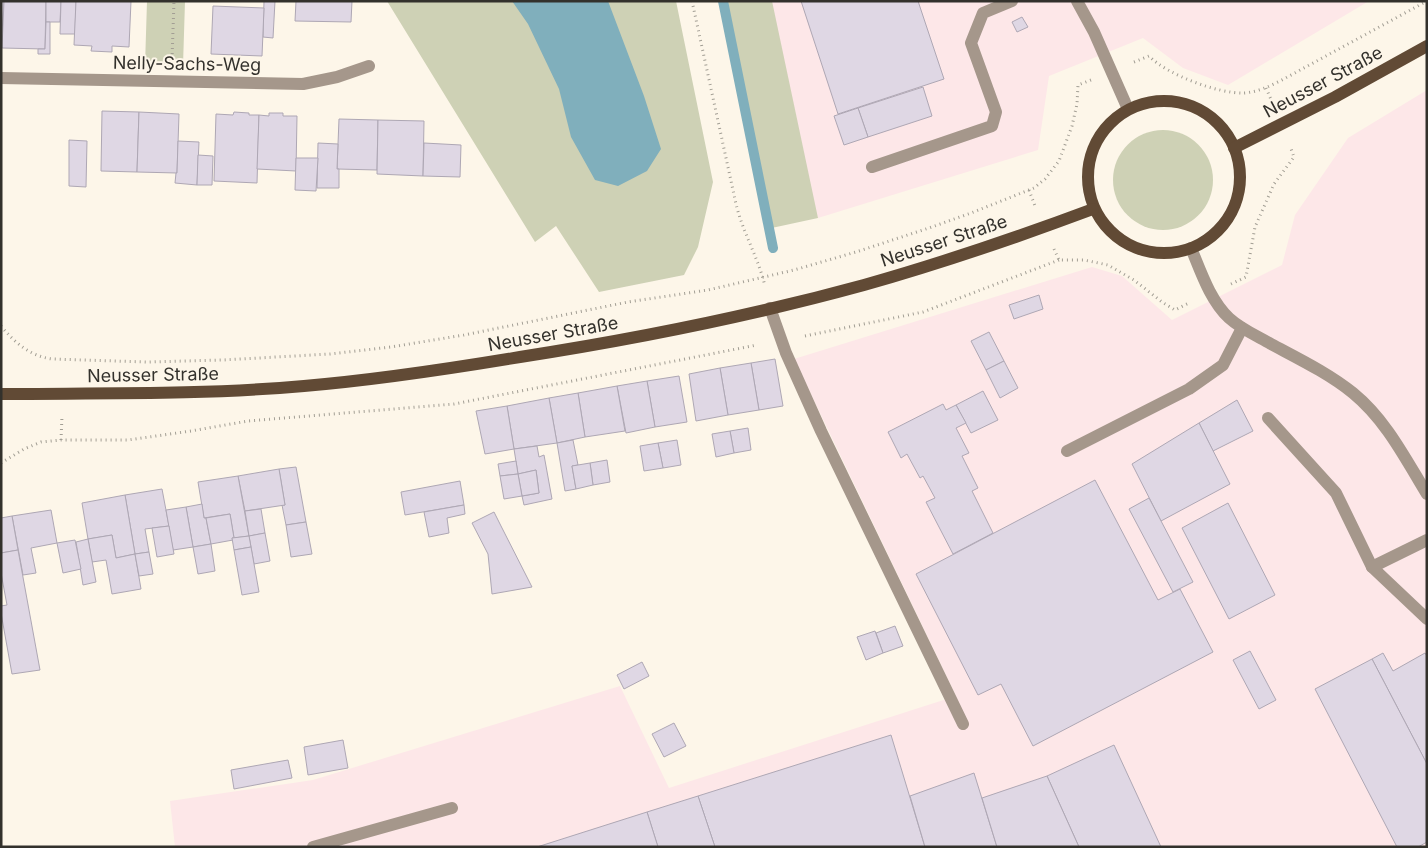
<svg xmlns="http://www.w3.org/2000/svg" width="1428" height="848" font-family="Inter,sans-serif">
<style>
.commercial{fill:#fde7e8}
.green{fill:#ced1b5}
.water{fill:#80afbc}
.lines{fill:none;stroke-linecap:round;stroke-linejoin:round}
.stream{stroke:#80afbc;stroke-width:10}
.building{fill:#dfd7e4;stroke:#aea7b4}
.path{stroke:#a29e94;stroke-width:3;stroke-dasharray:1 4;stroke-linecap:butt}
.minor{stroke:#a5978b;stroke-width:12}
.major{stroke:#614a35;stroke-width:12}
.labels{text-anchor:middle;stroke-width:4;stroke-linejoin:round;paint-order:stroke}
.street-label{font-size:18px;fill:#33312c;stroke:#fdf6e9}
</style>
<rect width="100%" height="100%" fill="#fdf6e9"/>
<g class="commercial">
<polygon points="765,1 1369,1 1228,85 1183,68 1143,38 1049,76 1038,150 818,218"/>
<polygon points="1427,90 1427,847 175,847 170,801 313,780 620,686 669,788 956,696 794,359 1092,267 1122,276 1172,320 1282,265 1295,215 1348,138"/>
</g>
<g class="green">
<polygon points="147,1 185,1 183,66 145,65"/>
<polygon points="387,1 676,1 713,182 698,247 684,275 599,292 556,226 535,242"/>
<polygon points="724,1 772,1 818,218 767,229"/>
<circle cx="1163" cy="180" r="50"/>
</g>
<polygon class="water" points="512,1 608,1 644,96 661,149 647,171 618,186 595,180 571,137 559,89 528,24"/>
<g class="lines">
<polyline class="stream" points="723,1 773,248"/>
</g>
<g class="building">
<polygon points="1,1 4,1 2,33 1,33"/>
<polygon points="4,1 46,1 45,49 2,48"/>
<polygon points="46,1 61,1 60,22 46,22"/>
<polygon points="61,1 76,1 75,34 60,34"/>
<polygon points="76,1 131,1 129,47 112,46 112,52 91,51 92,46 74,45"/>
<polygon points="264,1 275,1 273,38 263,37"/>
<polygon points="296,1 352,1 351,22 295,21"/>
<polygon points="801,1 918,1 944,79 838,114"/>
<polygon points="213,6 264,8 262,56 211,54"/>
<polygon points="1022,17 1028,27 1017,32 1012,22"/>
<polygon points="46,22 50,22 50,54 38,54 38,49 45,49"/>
<polygon points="923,87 932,116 868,137 858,108"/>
<polygon points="858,108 868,137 844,145 834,116"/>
<polygon points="102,111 139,112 137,172 101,171"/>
<polygon points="139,112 179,114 177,173 137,172"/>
<polygon points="234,112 249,113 249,115 259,115 257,183 214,181 216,114 233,115"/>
<polygon points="269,113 283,113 283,116 297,116 296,171 257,169 259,115 269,116"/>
<polygon points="339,119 378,120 377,170 337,169"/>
<polygon points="378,120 424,121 423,176 377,174"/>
<polygon points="69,140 87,141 86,187 69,186"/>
<polygon points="178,141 199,142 197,185 175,183 176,173 177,173"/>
<polygon points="318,143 338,144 337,169 339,169 339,188 317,188"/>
<polygon points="424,143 461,145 460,177 423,176"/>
<polygon points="198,155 213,156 212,185 197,185"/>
<polygon points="296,158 318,158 316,191 295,190"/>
<polygon points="1039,295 1043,309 1014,319 1009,305"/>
<polygon points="989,332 1004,361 986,370 971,341"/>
<polygon points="775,359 783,406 759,410 751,363"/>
<polygon points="1004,361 1018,388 1000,398 986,370"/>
<polygon points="751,363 759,410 728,415 720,368"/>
<polygon points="720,368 728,415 696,421 689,374"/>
<polygon points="679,376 687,422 655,427 647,381"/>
<polygon points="647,381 655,427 626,433 617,386"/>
<polygon points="617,386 625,431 585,437 578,393"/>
<polygon points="983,391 998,420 971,433 956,405"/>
<polygon points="578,393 585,437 557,443 549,398"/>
<polygon points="549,398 557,443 514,449 507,406"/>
<polygon points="1237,400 1253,431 1213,451 1199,423"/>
<polygon points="943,404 946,410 956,405 966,423 956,428 969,453 962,456 978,488 972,491 993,533 953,554 926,502 935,498 923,476 920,478 907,454 901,458 888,432"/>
<polygon points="507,406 514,449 485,454 476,411"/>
<polygon points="1199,423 1230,484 1161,521 1132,464"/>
<polygon points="748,428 751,450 734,453 730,431"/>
<polygon points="730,431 734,453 716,457 712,434"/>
<polygon points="573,440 578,465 572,466 576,489 565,491 557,443"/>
<polygon points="677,440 681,465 663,468 658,443"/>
<polygon points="658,443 663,468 644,471 640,446"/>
<polygon points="537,446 539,457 544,455 552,499 524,505 522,496 539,493 536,470 518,474 514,449"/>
<polygon points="607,460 610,482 593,485 590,463"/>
<polygon points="516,461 518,474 500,476 498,464"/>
<polygon points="590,463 593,485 576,489 572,466"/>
<polygon points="296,467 306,522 286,525 282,505 285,505 279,469"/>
<polygon points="279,469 285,505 245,511 238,476"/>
<polygon points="536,470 539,493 522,496 518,474"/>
<polygon points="518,474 522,496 504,499 500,476"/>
<polygon points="238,476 249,536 234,538 230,514 204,518 198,482"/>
<polygon points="1095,480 1158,600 1180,589 1213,652 1033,746 1001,684 978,695 916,574"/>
<polygon points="460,481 464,505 405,515 401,492"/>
<polygon points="162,489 169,526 145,529 149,552 135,554 125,495"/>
<polygon points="125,495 135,554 116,558 112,535 88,539 82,503"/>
<polygon points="1149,498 1193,582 1173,592 1129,509"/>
<polygon points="1228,503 1275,595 1229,619 1182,528"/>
<polygon points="202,504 204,518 206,518 211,544 193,547 186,507"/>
<polygon points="464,505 465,514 447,518 449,533 429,537 424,512"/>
<polygon points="186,507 193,547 173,550 166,510"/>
<polygon points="261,509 265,533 249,536 245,511"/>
<polygon points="51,510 57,543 31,548 36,573 23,575 12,516"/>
<polygon points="494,512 501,526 532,587 492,594 488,554 472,523"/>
<polygon points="230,514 234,538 232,538 233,540 211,544 206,518"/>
<polygon points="12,516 18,550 1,553 1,518"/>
<polygon points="306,522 312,554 291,557 286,525"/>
<polygon points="169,526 174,554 157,557 152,528"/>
<polygon points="265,533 270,561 254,564 249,536"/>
<polygon points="112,535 116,558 135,554 141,589 112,594 106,560 92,562 88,539"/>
<polygon points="249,536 251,547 234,550 232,538"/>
<polygon points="88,539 96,582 83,585 76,542"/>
<polygon points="75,540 81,569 63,573 57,543"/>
<polygon points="211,544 215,571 198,574 193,547"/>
<polygon points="251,547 259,592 242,595 234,550"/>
<polygon points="18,550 40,670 12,674 1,613 1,606 7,605 1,573 1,553"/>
<polygon points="149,552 153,574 139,576 135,554"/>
<polygon points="895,626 903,646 883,653 876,633"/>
<polygon points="875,631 883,653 866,660 857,637"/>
<polygon points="1250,651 1276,700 1259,709 1233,660"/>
<polygon points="1383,653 1393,671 1425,653 1427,656 1427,764 1372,659"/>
<polygon points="1372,659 1427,764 1427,842 1418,847 1397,847 1315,689"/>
<polygon points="642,662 649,676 624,689 617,675"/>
<polygon points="674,723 686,746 664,757 652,734"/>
<polygon points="891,735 925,847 715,847 698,796"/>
<polygon points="343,740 348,768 308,775 304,747"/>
<polygon points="1114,745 1161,847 1079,847 1047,776"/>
<polygon points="288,760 292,778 234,789 231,770"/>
<polygon points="974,773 997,847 925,847 910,796"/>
<polygon points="1047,776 1079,847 997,847 982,798"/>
<polygon points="698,796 715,847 658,847 647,812"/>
<polygon points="647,812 658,847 537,847"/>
</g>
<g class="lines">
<g class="path">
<path d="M692 1 736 204C743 233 758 257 765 286"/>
<polyline points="172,59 174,1"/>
<path d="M1134 62 1149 56C1166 74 1218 94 1244 93 1257 92 1268 87 1280 81L1427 1"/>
<polyline points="1266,88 1273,104"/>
<polyline points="1029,190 1035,206"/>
<polyline points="1054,249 1059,260 1084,260 1108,265 1134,280 1162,302 1175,310 1189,303"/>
<polyline points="1231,284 1246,277 1255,227 1274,184 1294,157 1290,146"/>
<path d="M1 326C15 343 30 356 52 359L147 362 223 360 330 354 391 347 464 335 628 302 708 290 794 270 856 252 929 228 971 213 1034 188 1045 179 1059 161 1072 126 1077 104 1078 85 1091 80"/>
<polyline points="805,336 923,312 1059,260"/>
<polyline points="61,440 62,416"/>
<polyline points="1,463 24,449 41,442 61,440 128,440 191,431 248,421 454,404 757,345"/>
</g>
<g class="minor">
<polyline points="1077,1 1094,32 1128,109"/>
<polyline points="1,78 303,84 337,77 369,66"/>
<polyline points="872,167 992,126 996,112 971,43 983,13 1012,1"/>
<path d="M1191 248C1201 272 1210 300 1229 318 1241 329 1257 336 1271 344 1299 359 1328 373 1353 393 1386 420 1405 458 1427 494"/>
<polyline points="770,308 786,353 821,431 963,724"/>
<polyline points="1268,418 1336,493 1372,567"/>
<polyline points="1067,451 1189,389 1223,365 1242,328"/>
<polyline points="1427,540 1372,567 1427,619"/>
<polyline points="313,847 452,808"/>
</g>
<g class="major">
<circle cx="1164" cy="177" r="76"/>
<polyline points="1234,148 1335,97 1427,46"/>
<path d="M2 394C102 393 203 395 304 386 376 380 448 369 520 357 636 339 751 316 864 285 942 263 1018 237 1093 209"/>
</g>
</g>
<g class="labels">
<g class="street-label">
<text transform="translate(187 64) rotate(1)" y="6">Nelly-Sachs-Weg</text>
<text transform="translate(1323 82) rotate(-28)" y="6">Neusser Straße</text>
<text transform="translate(944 241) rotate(-18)" y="6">Neusser Straße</text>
<text transform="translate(553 334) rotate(-10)" y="6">Neusser Straße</text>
<text transform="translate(153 375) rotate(-1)" y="6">Neusser Straße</text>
</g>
</g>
<rect width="1428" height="848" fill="none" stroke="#33312c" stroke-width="5"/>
</svg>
